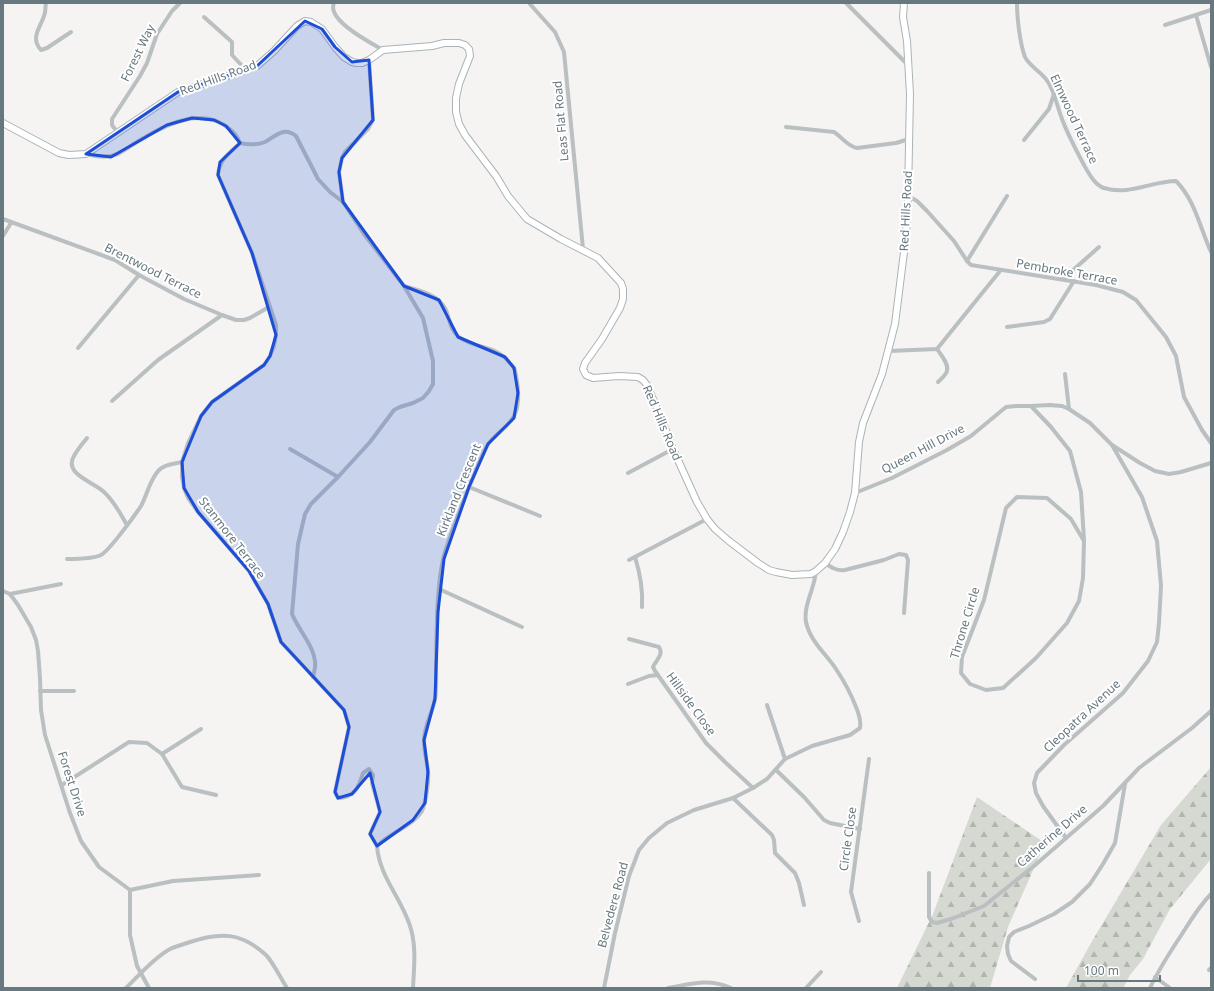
<svg xmlns="http://www.w3.org/2000/svg" width="1214" height="991" font-family="'Noto Sans',sans-serif">
<style>
.forest{fill:url(#forest-firs)}
.lines{fill:none;stroke-linecap:round;stroke-linejoin:round}
.secondary-casing{stroke:#acb3b6;stroke-width:8}
.street{stroke:#babfc1;stroke-width:4}
.secondary{stroke:#fff;stroke-width:6}
.marked{fill:#1d4ed8;fill-opacity:0.2;stroke:#1d4ed8;stroke-width:3;stroke-linejoin:round}
.labels{text-anchor:middle;stroke-width:4;stroke-linejoin:round;paint-order:stroke}
.street-label{font-size:12px;fill:#67787f;stroke:#fff}
</style>
<defs>
<pattern id="forest-firs" width="22" height="20" patternUnits="userSpaceOnUse"><rect width="22" height="20" fill="#d5d9d1"/><path d="M5 1l3.5 6h-7zM16 11l3.5 6h-7z" fill="#b1b5af"/></pattern>
</defs>
<rect width="100%" height="100%" fill="#f5f4f2"/>
<g class="forest">
<polygon points="1211,767 1211,859 1170,909 1143,959 1130,975 1123,988 1066,988 1091,943 1161,825"/>
<polygon points="977,797 1045,843 1008,927 990,988 897,988 933,914"/>
</g>
<g class="lines">
<g class="secondary-casing">
<polyline id="secondary" points="3,123 59,153 69,155 86,154 178,92 257,66 274,51 297,26 305,21 311,22 322,29 335,47 344,57 352,62 357,63 362,63 369,60 383,50 432,46 444,43 459,43 465,45 469,49 470,56 459,84 456,98 456,112 459,124 465,135 496,176 508,196 527,219 561,239 598,258 621,283 623,289 623,299 620,308 602,339 585,363 583,369 586,375 593,378 619,376 638,377 643,380 647,385 661,418 673,449 697,502 707,519 715,529 729,541 758,563 769,570 776,572 792,575 811,574 816,571 825,563 835,549 843,532 850,512 855,493 859,442 863,423 882,374 895,324 906,236 908,196 910,94 907,41 903,17 904,3"/>
</g>
<g class="street">
<path d="M46 3C45 7 46 12 44 16 40 28 30 38 41 50L47 48 71 32"/>
<path d="M334 3C326 20 371 43 383 50"/>
<polyline points="529,3 555,32 564,52 583,249"/>
<polyline points="846,3 909,66"/>
<path d="M1017 3C1017 18 1020 44 1025 57 1029 66 1043 73 1048 82 1055 93 1057 106 1062 119 1068 135 1076 150 1084 165 1089 174 1095 185 1104 188 1129 196 1152 181 1176 181 1195 200 1200 228 1211 252"/>
<polyline points="1196,15 1211,67"/>
<polyline points="204,17 232,42 232,55 246,70"/>
<polyline points="1165,25 1211,10"/>
<path d="M786 127 834 132C842 137 847 146 857 148L896 143 909 139"/>
<polyline points="118,133 112,125 112,119 140,76 147,63 157,34 172,11 180,3"/>
<polyline points="1024,140 1049,109 1054,94"/>
<path d="M240 143C230 153 219 159 218 175L252 253 276 325V335L274 346 270 356 264 365 212 402 201 416 188 443 182 462V477L184 488 188 498 198 512 249 571 268 604 281 642 344 710 349 727 335 792 338 798C354 798 359 787 363 773L369 769 373 775 372 783 380 812 370 834 377 846"/>
<path d="M240 143C249 145 257 145 265 142 276 136 284 126 296 136L318 179 330 192 343 202"/>
<path d="M86 154C98 157 107 158 118 154 149 135 197 99 231 130 235 133 238 138 240 143"/>
<polyline points="908,196 917,201 927,211 954,241 967,261 971,265 1096,285 1123,292 1136,300 1166,337 1176,356 1184,397 1202,430 1211,443"/>
<polyline points="3,219 115,260 139,275 184,299 222,315 236,320 244,320 250,318 269,307"/>
<polyline points="3,236 11,223"/>
<polyline points="967,261 1007,196"/>
<polyline points="1063,279 1099,247"/>
<path d="M404 286C418 290 437 294 445 308 450 318 449 329 459 337 475 349 496 345 509 362 512 365 514 367 515 370 518 384 521 403 514 416 509 427 493 435 487 446 477 466 469 487 461 508 455 524 449 539 444 555 436 588 437 631 436 666 436 676 437 689 435 699 432 714 424 726 424 741 424 752 427 761 428 771 429 781 426 802 422 811 413 826 389 833 377 846 379 875 400 897 409 923 417 944 414 967 413 988"/>
<polyline points="1007,327 1044,322 1050,319 1074,281"/>
<polyline points="78,348 139,275"/>
<path d="M937 349C941 355 949 364 947 371 946 375 941 379 938 382"/>
<polyline points="889,351 937,349 1000,271"/>
<polyline points="1065,374 1069,409"/>
<polyline points="112,401 158,360 222,315"/>
<polyline points="1031,406 1051,427 1070,451 1081,492 1084,540"/>
<path d="M87 438C82 444 77 450 74 456 63 474 94 482 104 492 114 501 120 513 127 525"/>
<polyline points="290,449 338,477"/>
<polyline points="628,473 673,449"/>
<polyline points="469,487 540,516"/>
<polyline points="855,493 892,478 947,450 971,436 1006,407 1016,406 1031,406 1049,405 1062,406 1069,409 1090,423 1112,445 1140,463 1155,471 1169,474 1181,472 1211,463"/>
<polygon points="1017,497 1047,498 1071,519 1084,541 1083,578 1079,601 1067,623 1036,658 1003,688 986,690 970,684 961,673 962,657 984,600 1006,508"/>
<path d="M635 557C640 573 643 590 642 607"/>
<path d="M67 559C76 559 93 559 101 555 109 551 135 515 141 506 147 495 150 479 159 470 165 464 174 464 182 462"/>
<polyline points="629,560 707,519"/>
<path d="M825 563C832 568 837 571 845 570L884 560 899 554 906 555 908 560 904 613"/>
<polyline points="439,589 522,627"/>
<polyline points="3,591 10,594 18,605 31,627 36,640 38,651 40,678 41,710 45,735 70,813 81,841 99,867 130,890 130,935 137,966 149,988"/>
<polyline points="10,594 61,584"/>
<path d="M629 639 659 647C664 655 656 660 653 667L655 671 706 743 725 762 753 788"/>
<path d="M313 677C314 672 316 667 315 662 314 646 298 629 292 614L298 544 305 514 311 504 338 477 370 442 394 410 400 407 413 403 423 398 429 391 433 384V361L423 318 404 286 364 234 343 202 339 172 342 158 345 152 368 129 373 120 369 60"/>
<polyline points="628,684 649,676 658,675"/>
<polyline points="40,691 74,691"/>
<polyline points="767,705 785,759"/>
<polyline points="162,754 201,729"/>
<polyline points="776,770 804,797 824,820 830,823 860,829"/>
<polyline points="62,785 129,742 147,743 162,754 182,787 216,795"/>
<polyline points="733,798 772,835 774,840 775,853 795,873 799,883 804,905"/>
<polyline points="1066,838 1043,806 1036,793 1034,783 1037,773 1064,745 1123,693 1148,661 1157,642 1159,623 1161,586 1157,541 1142,497 1112,445"/>
<polyline points="929,873 929,917 932,922 937,923 951,919 984,906 1034,866 1103,806 1139,768 1192,728 1211,711"/>
<polyline points="130,890 173,881 259,875"/>
<polyline points="859,921 851,892 869,759"/>
<polyline points="1209,970 1211,968"/>
<polyline points="1155,977 1170,988"/>
<polyline points="1035,979 1011,961 1008,954 1007,946 1009,937 1014,932 1029,926 1054,914 1072,902 1090,884 1103,864 1115,843 1125,784"/>
<path d="M126 988C139 975 156 956 172 948 178 946 184 944 190 942 220 932 241 932 266 955 273 962 281 979 287 988"/>
<path d="M604 988 615 933 629 876 639 850 649 838 667 823 694 810 733 798 753 788 767 779 785 759 812 746 850 735 860 728C861 721 859 714 856 707 851 694 844 681 836 669 826 654 810 641 806 622 803 605 815 588 816 571"/>
<path d="M668 988C691 984 709 978 731 988"/>
<polyline points="806,988 821,972"/>
<path d="M1150 988C1159 969 1170 952 1182 934 1191 920 1199 906 1211 894"/>
</g>
<use href="#secondary" class="secondary"/>
</g>
<path class="marked" d="M305 21 322 29 335 47 352 62 369 60 373 120 342 158 339 172 343 202 404 286 439 300 458 337 505 357 514 368 518 393 514 418 488 444 469 487 444 559 438 612 435 699 424 740 428 772 425 803 413 820 377 846 370 834 380 812 370 773 352 794 338 798 335 792 349 727 344 710 281 642 268 604 249 571 198 512 184 488 182 462 201 416 212 402 264 365 270 356 276 335 252 253 218 175 220 162 240 143 226 126 214 120 192 118 167 125 111 157 86 154 178 92 257 66Z"/>
<g class="labels">
<g class="street-label">
<text transform="translate(138 53) rotate(-64)" y="4">Forest Way</text>
<text transform="translate(218 78) rotate(-20)" y="4">Red Hills Road</text>
<text transform="translate(1074 119) rotate(65)" y="4">Elmwood Terrace</text>
<text transform="translate(561 121) rotate(-95)" y="4">Leas Flat Road</text>
<text transform="translate(906 211) rotate(-87)" y="4">Red Hills Road</text>
<text transform="translate(153 271) rotate(27)" y="4">Brentwood Terrace</text>
<text transform="translate(1067 272) rotate(10)" y="4">Pembroke Terrace</text>
<text transform="translate(662 423) rotate(67)" y="4">Red Hills Road</text>
<text transform="translate(923 449) rotate(-28)" y="4">Queen Hill Drive</text>
<text transform="translate(459 490) rotate(-68)" y="4">Kirkland Crescent</text>
<text transform="translate(232 538) rotate(52)" y="4">Stanmore Terrace</text>
<text transform="translate(965 623) rotate(-73)" y="4">Throne Circle</text>
<text transform="translate(691 704) rotate(54)" y="4">Hillside Close</text>
<text transform="translate(1082 716) rotate(-43)" y="4">Cleopatra Avenue</text>
<text transform="translate(72 784) rotate(72)" y="4">Forest Drive</text>
<text transform="translate(1052 836) rotate(-41)" y="4">Catherine Drive</text>
<text transform="translate(848 839) rotate(-82)" y="4">Circle Close</text>
<text transform="translate(613 905) rotate(-75)" y="4">Belvedere Road</text>
</g>
</g>
<rect width="1214" height="991" fill="none" stroke="#67787f" stroke-width="8"/>
<path d="M1078 975v6h82v-6" fill="none" stroke="#67787f" stroke-width="2"/>
<text x="1084" y="975" font-size="12" fill="#67787f" stroke="#ffffff" stroke-width="3" paint-order="stroke">100 m</text>
</svg>
